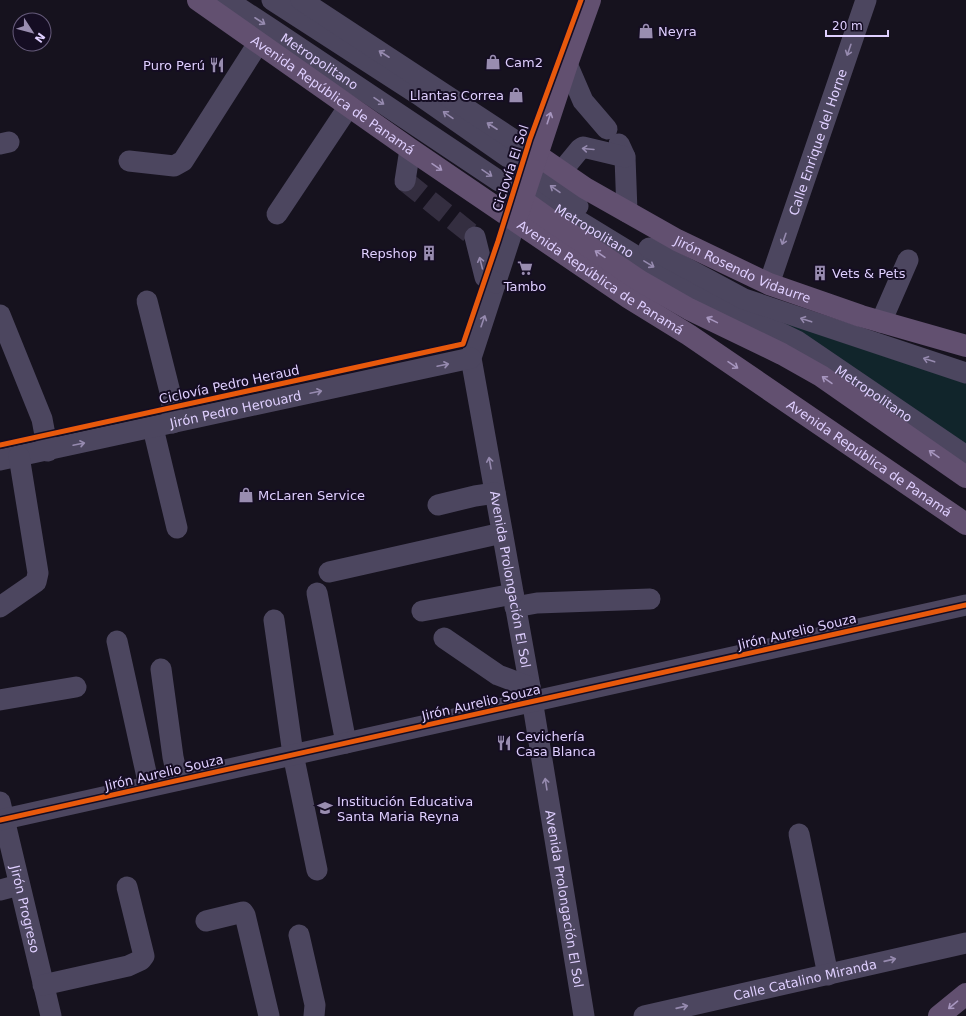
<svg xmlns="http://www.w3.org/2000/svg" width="966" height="1016" font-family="'DejaVu Sans',sans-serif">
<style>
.green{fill:#11252b}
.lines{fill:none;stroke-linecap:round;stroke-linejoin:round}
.minor-tunnel{stroke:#342e40;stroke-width:21;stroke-dasharray:21 10;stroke-linecap:butt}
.minor{stroke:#4c465f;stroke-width:21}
.major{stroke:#625070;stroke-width:22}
.cycleway-casing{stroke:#150d23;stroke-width:8}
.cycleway{stroke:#e8590c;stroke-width:5}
.oneway{stroke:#968aaf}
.oneway2{stroke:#a796bf}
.labels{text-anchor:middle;stroke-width:4;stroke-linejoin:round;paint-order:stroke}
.poi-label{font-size:13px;fill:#dfcfff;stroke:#150d23;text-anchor:start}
.street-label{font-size:13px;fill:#dfcfff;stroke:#150d23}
</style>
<rect width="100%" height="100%" fill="#16121e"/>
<polygon class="green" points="736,305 966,381 966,450"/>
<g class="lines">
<polyline class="minor-tunnel" points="405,181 475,237"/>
<g class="minor">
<path id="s1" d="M227 0 273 30 499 181 526 189 690 289 797 341 966 456"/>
<polyline points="272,0 419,95 578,206"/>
<polyline points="301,0 537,155"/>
<polyline points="567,64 583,101 607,129"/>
<polyline points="0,144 9,142"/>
<polyline points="619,144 625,157 627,212"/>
<polyline points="129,161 174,166 183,161 259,42"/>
<polyline points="561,172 580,149 583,147 625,157"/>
<polyline points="405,181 410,149"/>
<polyline points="277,214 349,106"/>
<path id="s2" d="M516 220 471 358 530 687 584 1016"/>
<polyline points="475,237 485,277 496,283"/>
<polyline points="649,248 744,299 966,373"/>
<path id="s3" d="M769 284 866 0"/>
<polyline points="147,301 171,396 173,423"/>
<polyline points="0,315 42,419 48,451"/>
<polyline points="881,322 908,260"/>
<polyline points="153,428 177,528"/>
<path id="s4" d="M0 460 471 358"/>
<polyline points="438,505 475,496 495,493"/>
<polyline points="329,572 502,533"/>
<polyline points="317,593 346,743"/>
<polyline points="0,607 36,582 38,573 19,456"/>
<polyline points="515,607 537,603 650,599"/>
<polyline points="422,611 513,594"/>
<polyline points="274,620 293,754 317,870"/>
<polyline points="444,638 498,675 530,687"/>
<polyline points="117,641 149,786"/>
<polyline points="161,669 173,757 178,780"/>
<polyline points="0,700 76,687"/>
<path id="s5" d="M0 802 51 1016"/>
<polyline points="0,820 966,605"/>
<polyline points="799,834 828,975"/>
<polyline points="0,890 19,885"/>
<polyline points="206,921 243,912 245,915 269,1016"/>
<polyline points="299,935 315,1005 314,1016"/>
<polyline points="43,985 128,966 141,960 144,956 127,887"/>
<path id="s6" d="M644 1016 966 943"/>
</g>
<g class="major">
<path id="s7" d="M198 0 410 149 629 298 689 335 966 524"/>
<path id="s8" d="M537 155 585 188 677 240 769 284 861 316 966 346"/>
<polyline points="522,200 554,223 640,281 689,309 782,354 821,376 966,477"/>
<polyline points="518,213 567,64 590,0"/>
<polyline points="939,1016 966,994"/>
</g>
<g class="cycleway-casing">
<g id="cycleway">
<polyline points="0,445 463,344 498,241 530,139 581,0"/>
<polyline points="0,820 966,605"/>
</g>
</g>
<use href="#cycleway" class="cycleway"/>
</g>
<defs><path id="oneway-shaft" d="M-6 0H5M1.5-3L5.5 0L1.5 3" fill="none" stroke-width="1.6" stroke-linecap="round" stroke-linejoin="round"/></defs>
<g class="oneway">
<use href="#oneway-shaft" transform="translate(260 21) rotate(33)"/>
<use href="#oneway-shaft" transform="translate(849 50) rotate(109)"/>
<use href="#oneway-shaft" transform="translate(384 54) rotate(-147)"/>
<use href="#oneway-shaft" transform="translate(379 101) rotate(34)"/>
<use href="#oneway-shaft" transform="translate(448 115) rotate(-145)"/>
<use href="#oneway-shaft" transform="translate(492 126) rotate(-147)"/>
<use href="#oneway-shaft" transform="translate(588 149) rotate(-175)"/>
<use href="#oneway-shaft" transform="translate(487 173) rotate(34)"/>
<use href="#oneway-shaft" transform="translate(555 189) rotate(-145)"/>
<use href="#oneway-shaft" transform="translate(784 239) rotate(109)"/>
<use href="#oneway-shaft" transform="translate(481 263) rotate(-104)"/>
<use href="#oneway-shaft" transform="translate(649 264) rotate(31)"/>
<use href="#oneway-shaft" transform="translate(806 320) rotate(-162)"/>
<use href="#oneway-shaft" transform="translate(483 321) rotate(-71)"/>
<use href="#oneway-shaft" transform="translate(929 360) rotate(-162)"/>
<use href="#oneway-shaft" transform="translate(443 365) rotate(-12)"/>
<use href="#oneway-shaft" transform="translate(316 392) rotate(-12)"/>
<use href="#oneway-shaft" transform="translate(79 444) rotate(-12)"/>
<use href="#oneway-shaft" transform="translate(490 463) rotate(-100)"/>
<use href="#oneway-shaft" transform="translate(546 784) rotate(-99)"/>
<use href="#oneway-shaft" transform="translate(890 960) rotate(-13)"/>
<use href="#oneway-shaft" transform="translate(682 1007) rotate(-13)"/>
</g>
<g class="oneway2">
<use href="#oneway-shaft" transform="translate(549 118) rotate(-72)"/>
<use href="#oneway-shaft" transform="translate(437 167) rotate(34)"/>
<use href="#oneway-shaft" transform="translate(600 254) rotate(-146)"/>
<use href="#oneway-shaft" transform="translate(712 320) rotate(-154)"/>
<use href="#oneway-shaft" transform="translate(733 365) rotate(34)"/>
<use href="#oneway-shaft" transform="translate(827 380) rotate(-145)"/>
<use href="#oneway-shaft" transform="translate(934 454) rotate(-145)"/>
<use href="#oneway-shaft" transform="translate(953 1005) rotate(140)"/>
</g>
<defs>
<g id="shop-bare" transform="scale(1.2)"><path d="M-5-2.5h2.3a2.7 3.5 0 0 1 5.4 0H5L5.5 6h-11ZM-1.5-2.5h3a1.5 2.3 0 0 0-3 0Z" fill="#998db0" stroke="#150d23" stroke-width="2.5" paint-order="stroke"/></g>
<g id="restaurant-bare" transform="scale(1.2)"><path d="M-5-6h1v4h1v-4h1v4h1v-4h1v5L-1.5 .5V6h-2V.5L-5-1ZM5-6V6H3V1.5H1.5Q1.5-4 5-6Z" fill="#998db0" stroke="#150d23" stroke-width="2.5" paint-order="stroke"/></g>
<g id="building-bare" transform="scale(1.2)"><path d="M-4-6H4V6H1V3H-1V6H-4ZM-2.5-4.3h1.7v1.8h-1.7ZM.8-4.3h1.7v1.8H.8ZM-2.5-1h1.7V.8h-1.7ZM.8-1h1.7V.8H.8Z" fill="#998db0" stroke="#150d23" stroke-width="2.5" paint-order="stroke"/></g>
<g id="supermarket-bare" transform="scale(1.2)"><path d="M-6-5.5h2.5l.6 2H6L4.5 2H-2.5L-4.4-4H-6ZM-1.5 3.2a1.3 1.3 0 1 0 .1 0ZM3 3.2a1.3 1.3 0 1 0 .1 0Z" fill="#998db0" stroke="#150d23" stroke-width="2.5" paint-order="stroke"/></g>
<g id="school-bare" transform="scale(1.2)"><path d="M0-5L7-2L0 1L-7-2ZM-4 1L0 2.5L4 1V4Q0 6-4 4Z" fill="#998db0" stroke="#150d23" stroke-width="2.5" paint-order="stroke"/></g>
</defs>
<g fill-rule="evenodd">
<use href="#shop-bare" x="646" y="31"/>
<use href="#shop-bare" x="493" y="62"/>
<use href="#restaurant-bare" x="217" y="65"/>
<use href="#shop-bare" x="516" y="95"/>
<use href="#building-bare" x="429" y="253"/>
<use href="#supermarket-bare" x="525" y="268"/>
<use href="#building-bare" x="820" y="273"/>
<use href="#shop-bare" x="246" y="495"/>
<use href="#restaurant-bare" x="504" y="743"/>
<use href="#school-bare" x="325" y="808"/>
</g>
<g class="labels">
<g class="poi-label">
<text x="658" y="36">Neyra</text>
<text x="505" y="67">Cam2</text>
<text x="205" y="70" text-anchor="end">Puro Perú</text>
<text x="504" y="100" text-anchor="end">Llantas Correa</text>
<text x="417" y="258" text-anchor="end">Repshop</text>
<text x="832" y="278">Vets &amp; Pets</text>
<text x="525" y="291" text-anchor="middle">Tambo</text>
<text x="258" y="500">McLaren Service</text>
<text x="516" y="741">Cevichería<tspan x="516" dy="15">Casa Blanca</tspan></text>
<text x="337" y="806">Institución Educativa<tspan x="337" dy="15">Santa Maria Reyna</tspan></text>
</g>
<g class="street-label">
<text dy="5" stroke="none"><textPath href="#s1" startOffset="111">Metropolitano</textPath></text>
<text dy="5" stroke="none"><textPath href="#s7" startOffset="165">Avenida República de Panamá</textPath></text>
<text dy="5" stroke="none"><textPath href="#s3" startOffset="150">Calle Enrique del Horne</textPath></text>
<text transform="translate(510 168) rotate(-72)" y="5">Ciclovía El Sol</text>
<text dy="5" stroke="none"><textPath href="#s1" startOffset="435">Metropolitano</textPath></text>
<text dy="5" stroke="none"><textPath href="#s8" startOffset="236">Jirón Rosendo Vidaurre</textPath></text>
<text dy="5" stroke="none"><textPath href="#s7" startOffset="489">Avenida República de Panamá</textPath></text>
<text transform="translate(229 384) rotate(-12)" y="5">Ciclovía Pedro Heraud</text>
<text dy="5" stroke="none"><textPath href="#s1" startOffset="759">Metropolitano</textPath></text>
<text dy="5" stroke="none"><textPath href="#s4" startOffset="241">Jirón Pedro Herouard</textPath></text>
<text dy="5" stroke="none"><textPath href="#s7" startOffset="813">Avenida República de Panamá</textPath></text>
<text dy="5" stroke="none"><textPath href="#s2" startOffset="370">Avenida Prolongación El Sol</textPath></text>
<text transform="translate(797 631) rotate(-13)" y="5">Jirón Aurelio Souza</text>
<text transform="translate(481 702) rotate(-13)" y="5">Jirón Aurelio Souza</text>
<text transform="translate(164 772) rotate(-13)" y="5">Jirón Aurelio Souza</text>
<text dy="5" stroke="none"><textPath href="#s2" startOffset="694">Avenida Prolongación El Sol</textPath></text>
<text dy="5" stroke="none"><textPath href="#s5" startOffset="110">Jirón Progreso</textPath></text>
<text dy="5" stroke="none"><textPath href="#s6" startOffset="165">Calle Catalino Miranda</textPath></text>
</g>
</g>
<g transform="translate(32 32) rotate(126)"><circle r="19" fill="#150d23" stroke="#665b7b"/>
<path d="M0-3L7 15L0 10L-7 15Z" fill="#998db0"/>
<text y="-6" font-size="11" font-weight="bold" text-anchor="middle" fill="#dfcfff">N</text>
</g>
<path d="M826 30v6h62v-6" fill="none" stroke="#dfcfff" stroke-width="2"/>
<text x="832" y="30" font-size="12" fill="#dfcfff" stroke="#150d23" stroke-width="3" paint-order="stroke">20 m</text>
</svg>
